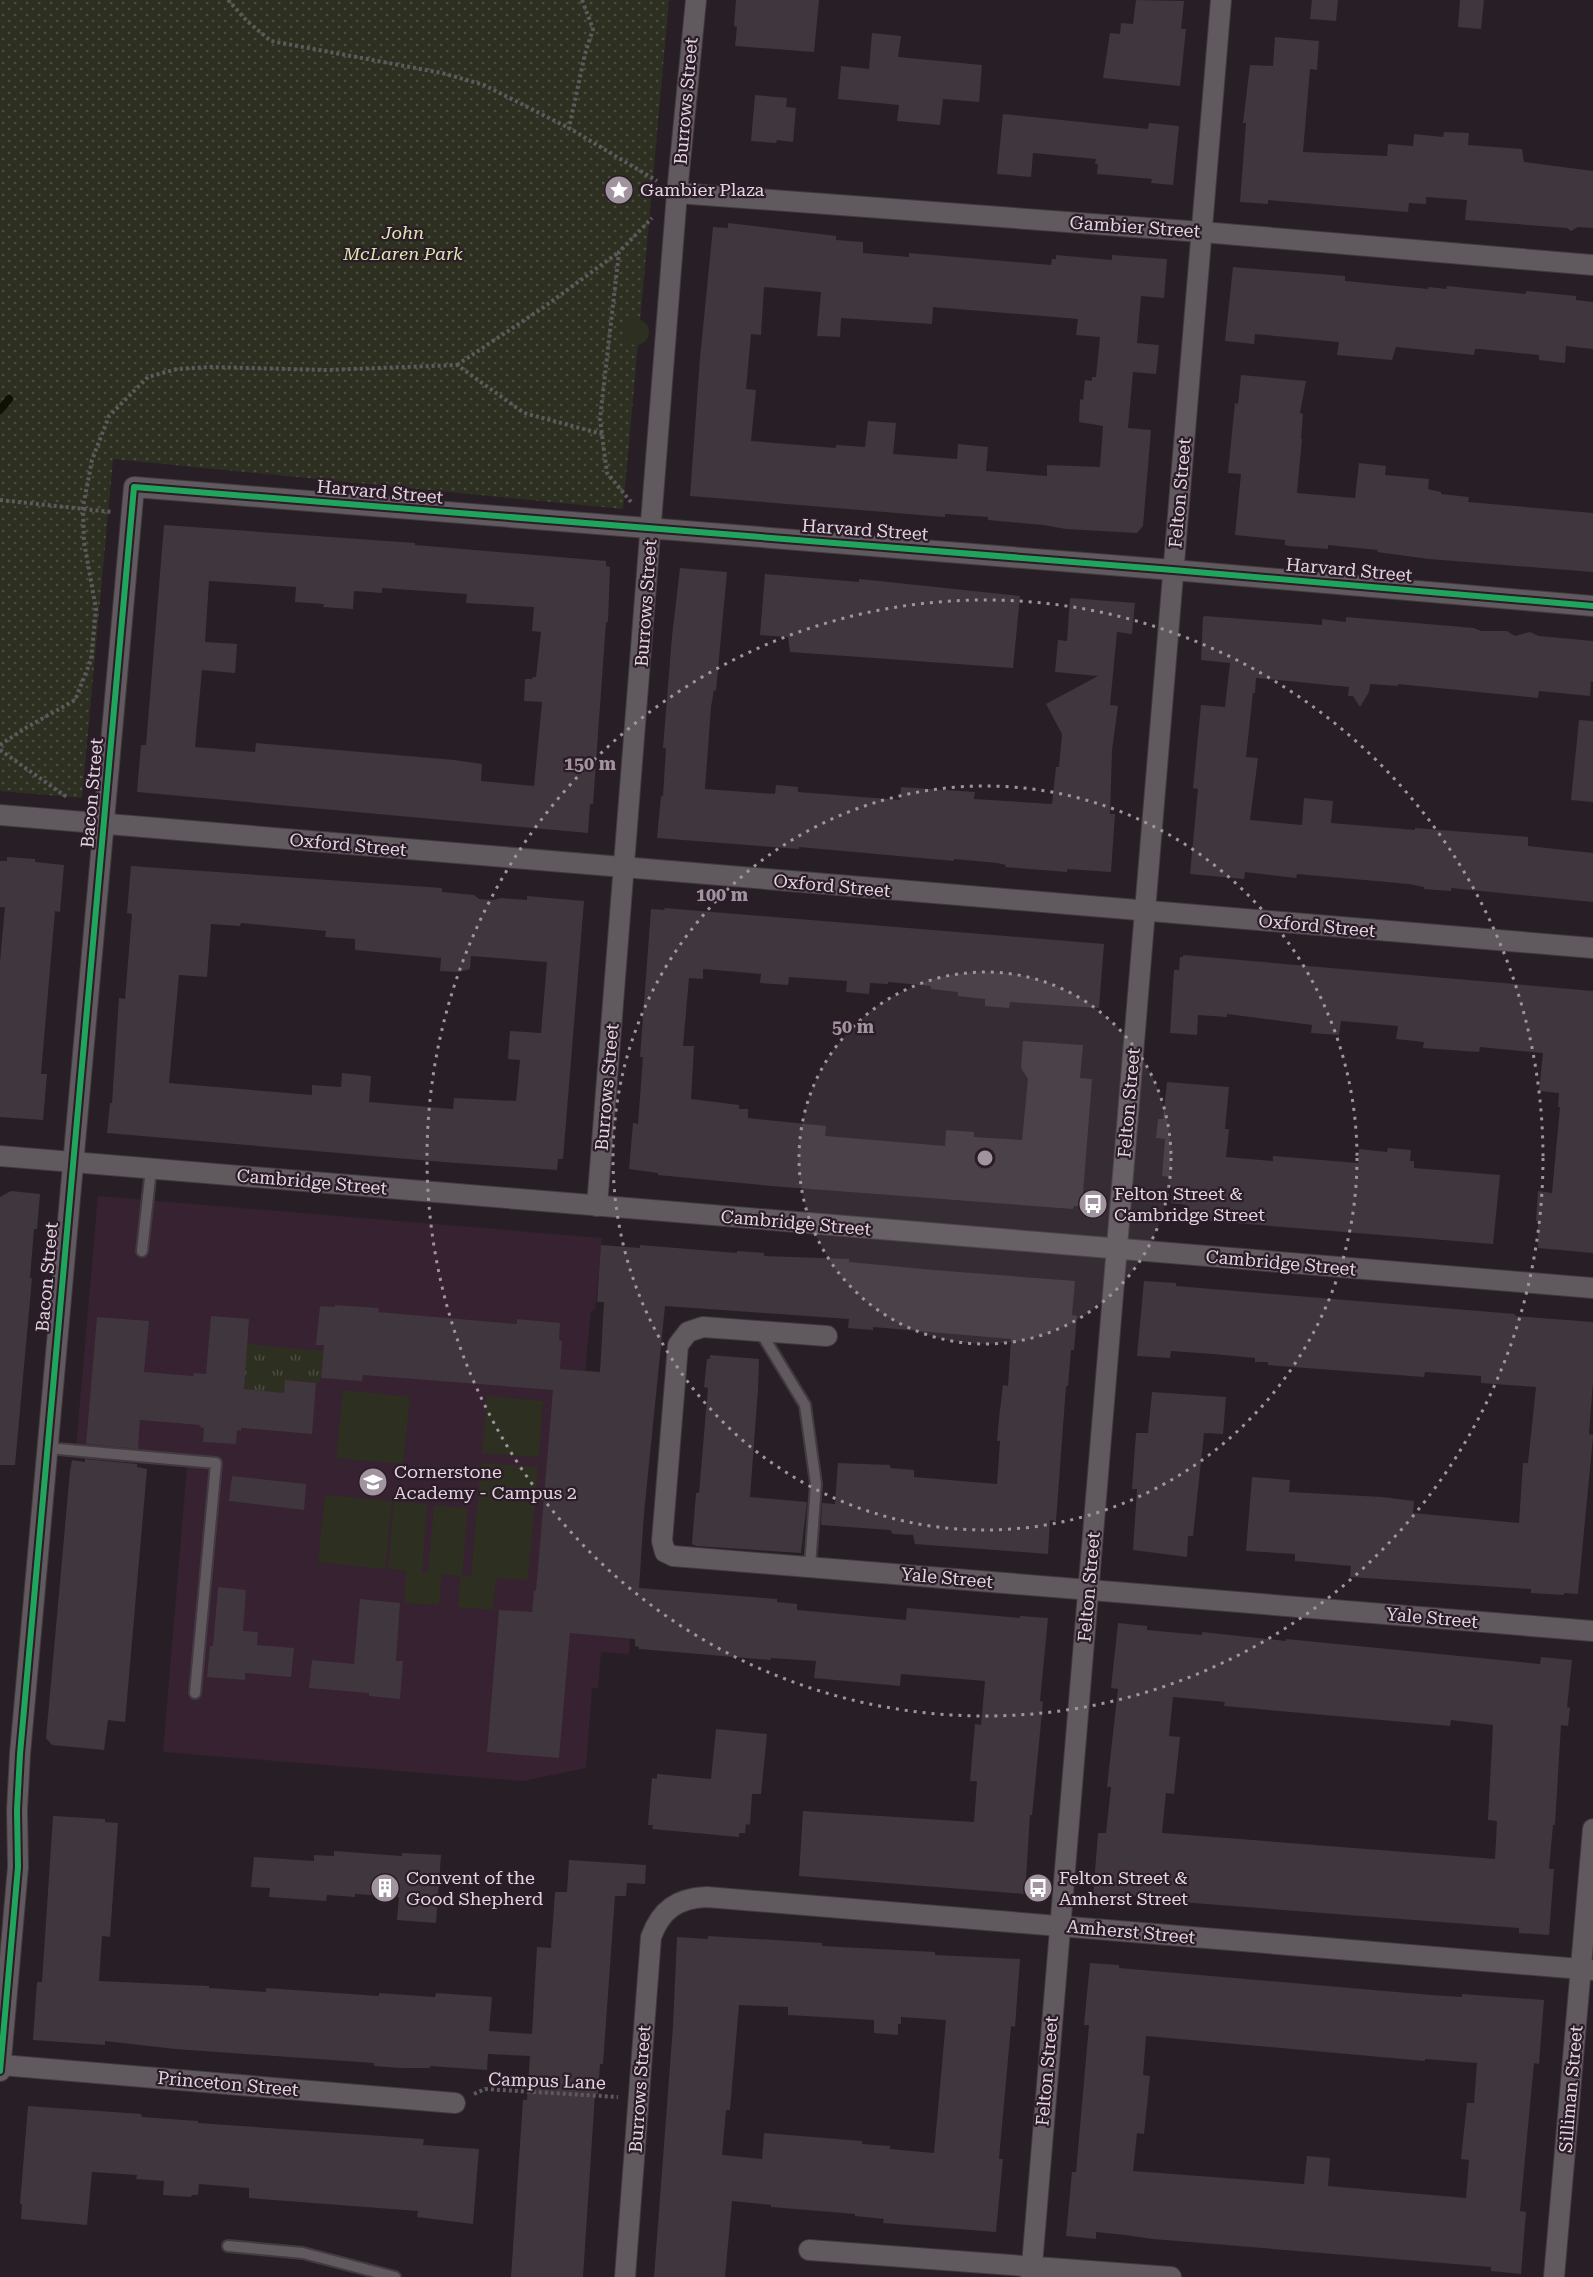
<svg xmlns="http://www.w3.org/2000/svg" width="1593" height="2277" font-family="'Roboto Serif',serif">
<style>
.built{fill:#362231}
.grass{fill:url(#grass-tufts)}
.park{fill:url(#park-dots)}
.garden{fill:#2d3021}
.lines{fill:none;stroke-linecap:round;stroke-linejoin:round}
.stream{stroke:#0e1103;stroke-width:8}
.building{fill:#40363d;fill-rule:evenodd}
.service-casing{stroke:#423a40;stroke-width:14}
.minor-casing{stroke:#423a40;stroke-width:22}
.path{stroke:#5f595d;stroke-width:4;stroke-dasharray:3 3;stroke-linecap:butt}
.service{stroke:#60595e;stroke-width:10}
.minor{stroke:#60595e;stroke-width:20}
.cycleway-casing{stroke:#2c1b28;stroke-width:10}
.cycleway{stroke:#20a55d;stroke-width:6}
.ring{fill:none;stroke:#a0959e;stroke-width:3;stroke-dasharray:3 6}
.labels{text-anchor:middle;stroke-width:4.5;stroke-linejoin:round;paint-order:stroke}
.street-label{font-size:18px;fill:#e1d5de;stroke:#2c1b28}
.poi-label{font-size:18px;fill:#e1d5de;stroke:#2c1b28;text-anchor:start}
.park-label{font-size:18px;font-style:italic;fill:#dcebad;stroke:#2c1b28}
.centre{fill:#a0959e;stroke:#2c1b28;stroke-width:3}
.ring-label{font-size:18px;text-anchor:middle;font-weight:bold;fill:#a0959e;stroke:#2c1b28;stroke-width:4.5;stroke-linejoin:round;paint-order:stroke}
</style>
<defs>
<pattern id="grass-tufts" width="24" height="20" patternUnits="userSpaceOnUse" patternTransform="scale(1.5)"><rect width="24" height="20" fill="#2d3021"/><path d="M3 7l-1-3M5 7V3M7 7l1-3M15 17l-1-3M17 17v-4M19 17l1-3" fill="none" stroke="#4b4d41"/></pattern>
<pattern id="park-dots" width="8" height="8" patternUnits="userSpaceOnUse" patternTransform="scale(1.5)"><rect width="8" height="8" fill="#2d3021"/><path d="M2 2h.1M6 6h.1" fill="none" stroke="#4b4d41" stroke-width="1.8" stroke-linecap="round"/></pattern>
</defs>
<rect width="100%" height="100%" fill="#281f26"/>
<polygon class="built" points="98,1196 602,1238 595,1310 591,1311 585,1372 634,1586 629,1654 601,1652 598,1688 592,1688 586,1768 523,1781 163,1752 187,1467 75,1458"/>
<polygon class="grass" points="247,1344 323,1351 320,1383 286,1380 284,1393 244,1389"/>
<polygon class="park" points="0,0 669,0 623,509 113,459 82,798 0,791"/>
<g class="garden">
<circle cx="636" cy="332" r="13"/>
<polygon points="343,1390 410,1397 403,1464 336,1458"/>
<polygon points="487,1396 543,1401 539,1457 482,1453"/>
<polygon points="481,1463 538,1467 528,1580 496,1578 493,1610 458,1607 460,1576 442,1574 439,1605 404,1603 406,1571 388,1569 394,1501 427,1504 422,1573 428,1573 434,1505 468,1508 462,1576 488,1578 471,1576"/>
<polygon points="325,1495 392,1501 385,1569 318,1562"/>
</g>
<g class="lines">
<polyline class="stream" points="0,410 9,399"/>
</g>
<g class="building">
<polygon points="736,0 819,0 814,52 735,46 737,27 734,26"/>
<polygon points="1136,0 1184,1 1181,29 1186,29 1180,86 1103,78 1110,33 1120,34 1121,23 1133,24"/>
<polygon points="1312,0 1338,0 1336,21 1310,19"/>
<polygon points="1460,0 1484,0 1481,29 1458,27"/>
<polygon points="872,33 901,36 898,57 982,65 979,102 943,99 940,125 897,121 899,105 838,99 841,66 869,69"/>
<polygon points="1275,37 1319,41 1317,70 1310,69 1303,152 1387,156 1388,144 1413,146 1414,134 1443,137 1444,132 1469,133 1468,145 1522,149 1524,162 1593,171 1593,228 1578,227 1571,231 1567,228 1465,220 1467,200 1426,197 1426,204 1409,203 1408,212 1268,200 1268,204 1240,202 1246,123 1243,123 1250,65 1273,66"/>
<polygon points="755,95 787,98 786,107 796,108 793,142 777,140 776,143 751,141"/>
<polygon points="1003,114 1148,129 1149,123 1179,126 1173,185 1151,183 1152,179 1097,174 1098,164 1095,164 1096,159 1033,153 1031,177 997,174"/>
<path d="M728 223 836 236V240L863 242V253L909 257V253L1051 265 1052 259H1056V255L1112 260V255L1167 259 1164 298 1141 296 1137 343 1159 345 1156 374 1133 372 1128 428 1151 430 1143 526 1137 533 1066 529 1043 525 988 520V517L945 514V517L690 496 700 358 713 227 728 228ZM764 287 821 292 817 336 840 337 841 318 932 324 933 307 1078 319 1076 335 1100 337 1096 377H1092V381L1085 380 1083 400 1080 399 1079 422 1103 426 1100 467 1047 465V476L986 471 988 447 958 444 957 459 893 454 896 423 868 421 865 447 836 445V448L751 441 756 390 746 389 751 334 761 335Z"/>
<polygon points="1233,267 1345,276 1345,281 1428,289 1429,287 1446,289 1447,286 1526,294 1526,291 1576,296 1576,300 1593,302 1593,349 1566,346 1565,363 1539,360 1539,355 1480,349 1475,349 1474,355 1396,347 1392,360 1337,355 1339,342 1255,334 1254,344 1225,341"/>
<polygon points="1241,375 1306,381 1300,413 1303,414 1301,439 1302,439 1297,493 1355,498 1359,463 1386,466 1385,475 1429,479 1428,489 1441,492 1441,494 1469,497 1468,502 1593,513 1593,572 1429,559 1377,552 1378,550 1328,545 1328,549 1289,546 1285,545 1285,540 1235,535 1241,474 1228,473 1235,403 1238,404"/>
<path d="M164 525 415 543V545L606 561V566L610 567 608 622H606L593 804H590L588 833 137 792 141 745H146ZM209 581 296 587 295 602 324 604 323 607 353 609 354 591 382 593V588L467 594 466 603 534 607 532 631 541 632 536 677H533L532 679H525L524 701 542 702 534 786 481 781 482 764 454 760 256 743 255 752 195 747 202 670 235 673 237 644 205 642Z"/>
<polygon points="680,568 727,572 716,691 714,690 711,707 705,789 775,794 776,785 798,787 798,792 900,800 901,787 975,792 974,799 1052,804 1056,767 1059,767 1062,734 1046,704 1098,676 1055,672 1058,640 1067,641 1070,598 1135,603 1132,634 1117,632 1110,705 1118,706 1112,750 1110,814 1115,814 1111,872 1067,869 1067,872 1055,871 1005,867 1006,865 997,863 954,859 954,861 799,847 799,849 657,838 661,796 663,796 666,748 663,748 672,636"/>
<polygon points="765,574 859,582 859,579 879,581 1020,596 1013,668 790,652 788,637 760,635"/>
<polygon points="1205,616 1322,625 1322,619 1346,622 1346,617 1474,628 1481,631 1507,631 1515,636 1530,632 1539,636 1593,641 1593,682 1591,681 1590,696 1539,691 1538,698 1398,684 1398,686 1370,684 1369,692 1360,707 1353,696 1348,696 1349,687 1256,678 1255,693 1253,693 1246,757 1258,758 1250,820 1302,825 1304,798 1333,801 1331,823 1415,830 1415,828 1528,837 1528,846 1593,853 1593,902 1451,888 1451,891 1437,890 1424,889 1424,887 1409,884 1297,874 1296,878 1245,872 1244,879 1190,874 1198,789 1193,788 1201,705 1225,707 1230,663 1201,660 1203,617"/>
<polygon points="1579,720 1593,721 1593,802 1571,800"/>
<polygon points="7,857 35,859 35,862 64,865 60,912 55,911 41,1074 47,1074 43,1120 0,1117 0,962 5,907 0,907 0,861 7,861"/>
<path d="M131 866 442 888V892L474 895 479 899 493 900 501 898 527 900V896L584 901 563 1159H558L557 1170 443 1162 107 1133 110 1103H112L119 998 125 999 132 914 127 913ZM241 923 326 931 325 937 355 939V950L441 958 440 971 459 972 470 969 471 956 547 962 541 1033 510 1031 508 1059 520 1060 516 1101 454 1098 453 1109 369 1102 371 1076 342 1073 341 1087 312 1085V1095L169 1083 179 975 207 977 211 924 240 926Z"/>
<polygon points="664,908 1104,944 1099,1008 1010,1002 1009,1008 985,1006 985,999 958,996 958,992 931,989 931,986 888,982 888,984 870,983 869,994 846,992 847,981 789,977 788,985 760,983 761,974 703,969 703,979 689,978 683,1046 694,1046 691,1099 739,1105 739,1109 748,1109 748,1118 826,1126 825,1136 945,1146 946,1130 974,1132 974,1137 1022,1140 1028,1079 1021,1068 1023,1041 1083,1045 1080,1078 1092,1079 1082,1206 1074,1206 1073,1209 771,1186 658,1175 658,1173 629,1169 633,1123 638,1124 643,1057 640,1057 651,909 665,910"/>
<polygon points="1183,955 1593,991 1593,1253 1538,1248 1538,1221 1536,1221 1538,1191 1552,1193 1560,1107 1558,1107 1559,1093 1539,1091 1543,1053 1480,1047 1479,1052 1423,1048 1424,1042 1396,1039 1398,1026 1341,1021 1339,1035 1311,1033 1312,1025 1227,1014 1227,1017 1198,1015 1197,1035 1170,1033 1174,970 1179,970 1180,957 1183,957"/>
<polygon points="1167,1082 1229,1087 1225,1129 1229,1129 1226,1157 1273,1161 1273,1156 1358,1163 1359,1149 1387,1152 1388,1148 1411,1150 1410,1161 1414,1161 1414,1168 1500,1175 1493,1244 1210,1221 1210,1215 1187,1212 1187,1205 1171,1203 1172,1186 1169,1186 1170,1177 1162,1176 1165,1139 1156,1138 1158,1119 1163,1119"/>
<polygon points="11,1191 40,1194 37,1229 34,1229 30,1278 32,1278 15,1465 0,1465 0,1197"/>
<polygon points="601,1245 640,1248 640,1245 737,1253 737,1251 764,1253 764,1256 849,1259 849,1262 934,1270 1075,1281 1072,1315 1077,1316 1074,1350 1071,1350 1068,1386 1066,1386 1056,1521 1050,1520 1048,1554 915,1544 913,1535 893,1534 890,1530 821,1525 822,1503 835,1504 838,1463 890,1465 890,1468 914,1470 914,1477 997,1484 1000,1441 997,1441 999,1418 1003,1385 1008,1386 1011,1339 873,1327 873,1330 848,1328 849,1319 665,1306 644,1513 639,1588 777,1599 777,1602 797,1604 797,1610 906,1620 907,1608 1020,1618 1020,1616 1048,1618 1040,1701 1043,1702 1032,1815 1030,1815 1025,1894 799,1876 803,1811 974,1822 977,1781 970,1781 975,1724 981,1725 985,1681 901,1674 900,1686 814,1678 816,1661 771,1658 771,1660 639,1649 639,1647 635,1646 635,1639 570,1633 559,1758 487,1752 499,1610 532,1612 534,1590 536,1591 553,1390 363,1375 362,1381 321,1378 324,1345 316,1345 320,1306 335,1307 335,1305 379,1308 378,1312 517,1324 517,1319 560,1323 559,1340 562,1341 560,1369 600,1372 604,1302 597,1302"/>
<polygon points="1144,1281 1176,1283 1176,1286 1515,1314 1515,1316 1593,1322 1593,1382 1589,1434 1593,1435 1593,1437 1578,1594 1564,1593 1564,1595 1531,1593 1531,1589 1350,1577 1351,1566 1295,1561 1295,1554 1246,1551 1252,1477 1290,1480 1289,1492 1382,1497 1414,1501 1413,1513 1519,1523 1523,1463 1528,1463 1536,1387 1481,1383 1481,1376 1425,1372 1424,1377 1268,1365 1268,1362 1255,1362 1255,1358 1213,1354 1171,1351 1170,1358 1137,1356"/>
<polygon points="211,1316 249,1319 244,1389 284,1393 285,1380 316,1383 312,1434 241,1428 241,1431 237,1430 236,1444 203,1442 204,1428 201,1428 200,1425 140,1420 138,1449 86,1444 97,1317 149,1321 144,1372 193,1376 194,1373 206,1374"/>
<polygon points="710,1355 759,1359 758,1389 750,1497 807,1502 801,1553 696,1546 692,1544 696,1493 699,1493 708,1388 704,1387 707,1359 710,1359"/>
<polygon points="1152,1392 1226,1397 1223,1434 1204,1433 1193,1536 1188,1536 1187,1557 1133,1550 1137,1489 1132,1489 1136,1433 1148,1433"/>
<polygon points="85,1459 137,1464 137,1467 147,1469 125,1722 108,1720 104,1750 52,1745 46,1738 70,1471 72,1460 85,1462"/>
<polygon points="232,1476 306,1484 304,1510 229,1501"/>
<polygon points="218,1587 246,1590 243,1631 258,1632 257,1645 294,1648 291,1677 245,1673 245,1680 207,1677 210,1646 213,1646"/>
<polygon points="360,1599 400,1603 396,1661 403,1661 400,1699 369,1696 369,1693 309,1688 312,1660 354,1664"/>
<path d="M1118 1623 1147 1626V1630L1202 1635V1632L1286 1641V1639L1540 1664 1541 1657 1572 1660 1567 1707 1570 1708 1568 1726 1561 1725 1555 1825H1553L1549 1869H1554L1549 1935 1519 1933V1928L1180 1902 1181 1899 1124 1895V1900L1093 1897 1098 1833H1106L1111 1787H1107L1118 1689 1111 1688ZM1173 1697 1225 1702 1224 1706 1279 1711 1450 1726 1451 1720 1493 1725 1488 1820 1497 1821 1495 1859 1162 1833 1166 1793 1174 1794 1180 1737 1169 1736Z"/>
<polygon points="716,1729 767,1734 761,1794 752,1794 750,1825 746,1824 745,1833 739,1833 739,1837 652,1829 653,1825 648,1825 652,1778 657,1779 657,1774 711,1779"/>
<polygon points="53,1816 105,1819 105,1822 118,1823 110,1937 102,1936 99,1981 209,1986 209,1988 266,1992 266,1988 379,1996 379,1993 435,1997 436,1993 492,1997 489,2031 532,2034 537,1947 551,1948 555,1892 567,1892 569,1860 646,1865 645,1884 627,1883 626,1896 615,1896 603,2064 600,2064 598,2094 595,2094 583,2277 511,2277 523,2100 527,2100 530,2056 488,2054 487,2070 430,2066 430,2068 402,2068 374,2066 374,2063 175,2049 105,2041 105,2045 33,2040 37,1982 42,1982"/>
<polygon points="334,1851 402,1856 402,1853 441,1855 436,1923 397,1920 399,1897 355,1894 355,1897 327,1895 326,1901 269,1897 270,1888 251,1887 254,1857 314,1861 314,1855 334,1856"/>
<path d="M708 1936 822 1943V1946L935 1952V1955L1020 1959 1015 2027 1011 2026 999 2159H1003L996 2232 883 2223 884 2219 855 2216V2214L771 2207V2205L732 2201 725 2277H654L673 2026 677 1937 708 1939ZM739 2005 788 2007V2015L874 2020V2033L898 2035V2024H901V2017L946 2020 934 2153 890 2149V2146L862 2144V2141L764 2133 762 2159 722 2155 726 2110H730Z"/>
<path d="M1090 1963 1119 1965V1968L1431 1995 1462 1997V1994L1544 2000 1539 2064 1534 2063 1520 2211 1526 2212 1521 2274 1491 2271V2267L1153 2239 1125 2235 1096 2232V2239L1066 2236 1072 2172H1076L1085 2070 1089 2025H1084ZM1146 2036 1425 2061V2059L1477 2063 1474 2103H1467L1461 2159 1469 2160 1466 2198 1328 2186 1330 2158 1307 2156 1304 2184 1133 2171 1137 2133 1144 2134 1150 2076 1143 2075Z"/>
<polygon points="28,2106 141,2114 142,2117 198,2121 198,2123 424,2139 423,2145 479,2149 473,2224 417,2217 418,2211 249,2198 249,2188 199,2184 198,2195 192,2195 191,2197 163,2195 164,2181 136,2179 137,2175 92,2172 87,2225 21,2219 22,2204 20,2204"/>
</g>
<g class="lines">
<g class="service-casing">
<g id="service">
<polyline points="142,1251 151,1169"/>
<polyline points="760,1331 805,1405 816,1484 810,1566"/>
<polyline points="47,1448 216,1463 195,1693"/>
<polyline points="228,2246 303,2253 395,2277"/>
</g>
</g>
<g class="minor-casing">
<g id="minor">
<polyline points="677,193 1202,232 1593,265"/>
<polyline points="0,815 1593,948"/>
<polyline points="0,1156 1593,1288"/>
<polyline points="597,1206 677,193 696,0"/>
<polyline points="827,1336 703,1327 688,1332 678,1345 662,1541 665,1552 673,1556 1593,1631"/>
<polyline points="1,2065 455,2103"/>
<polyline points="0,2071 18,1867 17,1810 20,1754 134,487 1173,570 1593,606"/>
<polyline points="809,2250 1171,2277"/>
<path d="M625 2277 651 1937C661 1910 677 1898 707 1897L1593 1970"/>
<polyline points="1031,2277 1221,0"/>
<polyline points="1554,2277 1593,1829"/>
</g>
</g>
<g class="path">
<polyline points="228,0 247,21 271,41 442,73 484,85 569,128"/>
<polyline points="582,0 593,29 585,54 569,128 657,181"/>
<polyline points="457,365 544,307 619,252"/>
<polyline points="0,500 112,512"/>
<polyline points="631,502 607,473 600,419 619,252 652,218"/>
<polyline points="0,745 24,729 75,700 91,660 96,609 84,542 83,507 92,460 109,416 148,377 177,369 210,367 327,370 457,365 524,413 602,434"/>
<polyline points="0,750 68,798"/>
<polyline points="474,2094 485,2089 618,2097"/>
</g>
<use href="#service" class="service"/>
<use href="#minor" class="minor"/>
<g class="cycleway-casing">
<polyline id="cycleway" points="0,2071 18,1867 17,1810 20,1754 134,487 1173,570 1593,606"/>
</g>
<use href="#cycleway" class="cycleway"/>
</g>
<circle cx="985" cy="1158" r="186" fill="#a0959e" fill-opacity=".12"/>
<g class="ring">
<circle cx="985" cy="1158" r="186"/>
<circle cx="985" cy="1158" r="372"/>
<circle cx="985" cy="1158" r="558"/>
</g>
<defs>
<g id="sight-disc" transform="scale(1.5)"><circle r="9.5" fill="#a0959e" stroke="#2c1b28"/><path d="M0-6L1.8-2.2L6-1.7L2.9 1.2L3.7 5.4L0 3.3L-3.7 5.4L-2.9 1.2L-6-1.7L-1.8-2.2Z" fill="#fff"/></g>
<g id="bus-disc" transform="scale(1.5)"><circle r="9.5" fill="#a0959e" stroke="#2c1b28"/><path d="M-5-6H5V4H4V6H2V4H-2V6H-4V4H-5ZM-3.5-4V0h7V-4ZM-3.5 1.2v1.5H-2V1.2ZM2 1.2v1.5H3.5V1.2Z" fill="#fff"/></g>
<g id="school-disc" transform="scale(1.5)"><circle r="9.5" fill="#a0959e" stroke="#2c1b28"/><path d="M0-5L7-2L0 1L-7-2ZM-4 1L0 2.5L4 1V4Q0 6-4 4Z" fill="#fff"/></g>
<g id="building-disc" transform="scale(1.5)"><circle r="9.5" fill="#a0959e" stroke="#2c1b28"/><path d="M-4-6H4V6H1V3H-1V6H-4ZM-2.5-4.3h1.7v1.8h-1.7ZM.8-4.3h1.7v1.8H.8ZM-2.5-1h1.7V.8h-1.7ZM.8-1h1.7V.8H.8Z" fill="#fff"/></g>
</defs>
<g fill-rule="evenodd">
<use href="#sight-disc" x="619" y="190"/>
<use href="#bus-disc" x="1093" y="1204"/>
<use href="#school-disc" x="373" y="1482"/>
<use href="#building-disc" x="385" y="1888"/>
<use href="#bus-disc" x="1038" y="1888"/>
</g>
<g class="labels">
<g class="street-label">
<text transform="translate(686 101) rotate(-85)" y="6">Burrows Street</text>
<text transform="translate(1135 227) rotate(4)" y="6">Gambier Street</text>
<text transform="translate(380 492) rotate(5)" y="6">Harvard Street</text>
<text transform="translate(1180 493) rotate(-85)" y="6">Felton Street</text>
<text transform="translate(865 530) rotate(4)" y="6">Harvard Street</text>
<text transform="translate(1349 570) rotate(5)" y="6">Harvard Street</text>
<text transform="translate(646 603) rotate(-86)" y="6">Burrows Street</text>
<text transform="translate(92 793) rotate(-85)" y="6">Bacon Street</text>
<text transform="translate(348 845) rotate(5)" y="6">Oxford Street</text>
<text transform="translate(832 886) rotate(5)" y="6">Oxford Street</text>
<text transform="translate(1317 926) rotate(5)" y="6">Oxford Street</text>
<text transform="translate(607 1087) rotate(-85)" y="6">Burrows Street</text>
<text transform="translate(1129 1103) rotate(-85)" y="6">Felton Street</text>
<text transform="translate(312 1182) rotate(5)" y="6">Cambridge Street</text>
<text transform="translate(796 1223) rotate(5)" y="6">Cambridge Street</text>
<text transform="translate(1281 1263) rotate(5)" y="6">Cambridge Street</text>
<text transform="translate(47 1277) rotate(-85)" y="6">Bacon Street</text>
<text transform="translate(947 1578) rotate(5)" y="6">Yale Street</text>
<text transform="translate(1089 1587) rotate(-85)" y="6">Felton Street</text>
<text transform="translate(1432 1618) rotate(5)" y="6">Yale Street</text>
<text transform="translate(1131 1932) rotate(5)" y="6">Amherst Street</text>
<text transform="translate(1047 2071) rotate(-85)" y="6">Felton Street</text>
<text transform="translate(547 2081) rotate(2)" y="6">Campus Lane</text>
<text transform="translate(228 2084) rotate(5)" y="6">Princeton Street</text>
<text transform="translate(640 2089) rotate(-86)" y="6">Burrows Street</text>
<text transform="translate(1571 2089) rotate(-85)" y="6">Silliman Street</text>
</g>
<g class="poi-label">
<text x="640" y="196">Gambier Plaza</text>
<text x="1114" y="1200">Felton Street &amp;<tspan x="1114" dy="21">Cambridge Street</tspan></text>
<text x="394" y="1478">Cornerstone<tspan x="394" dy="21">Academy - Campus 2</tspan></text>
<text x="406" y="1884">Convent of the<tspan x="406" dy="21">Good Shepherd</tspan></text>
<text x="1059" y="1884">Felton Street &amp;<tspan x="1059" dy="21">Amherst Street</tspan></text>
</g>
<g class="park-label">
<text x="403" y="239">John<tspan x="403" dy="21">McLaren Park</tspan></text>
</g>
</g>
<circle cx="985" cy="1158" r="9" class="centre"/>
<g class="ring-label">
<text x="590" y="770">150 m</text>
<text x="722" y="901">100 m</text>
<text x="853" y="1033">50 m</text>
</g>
</svg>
